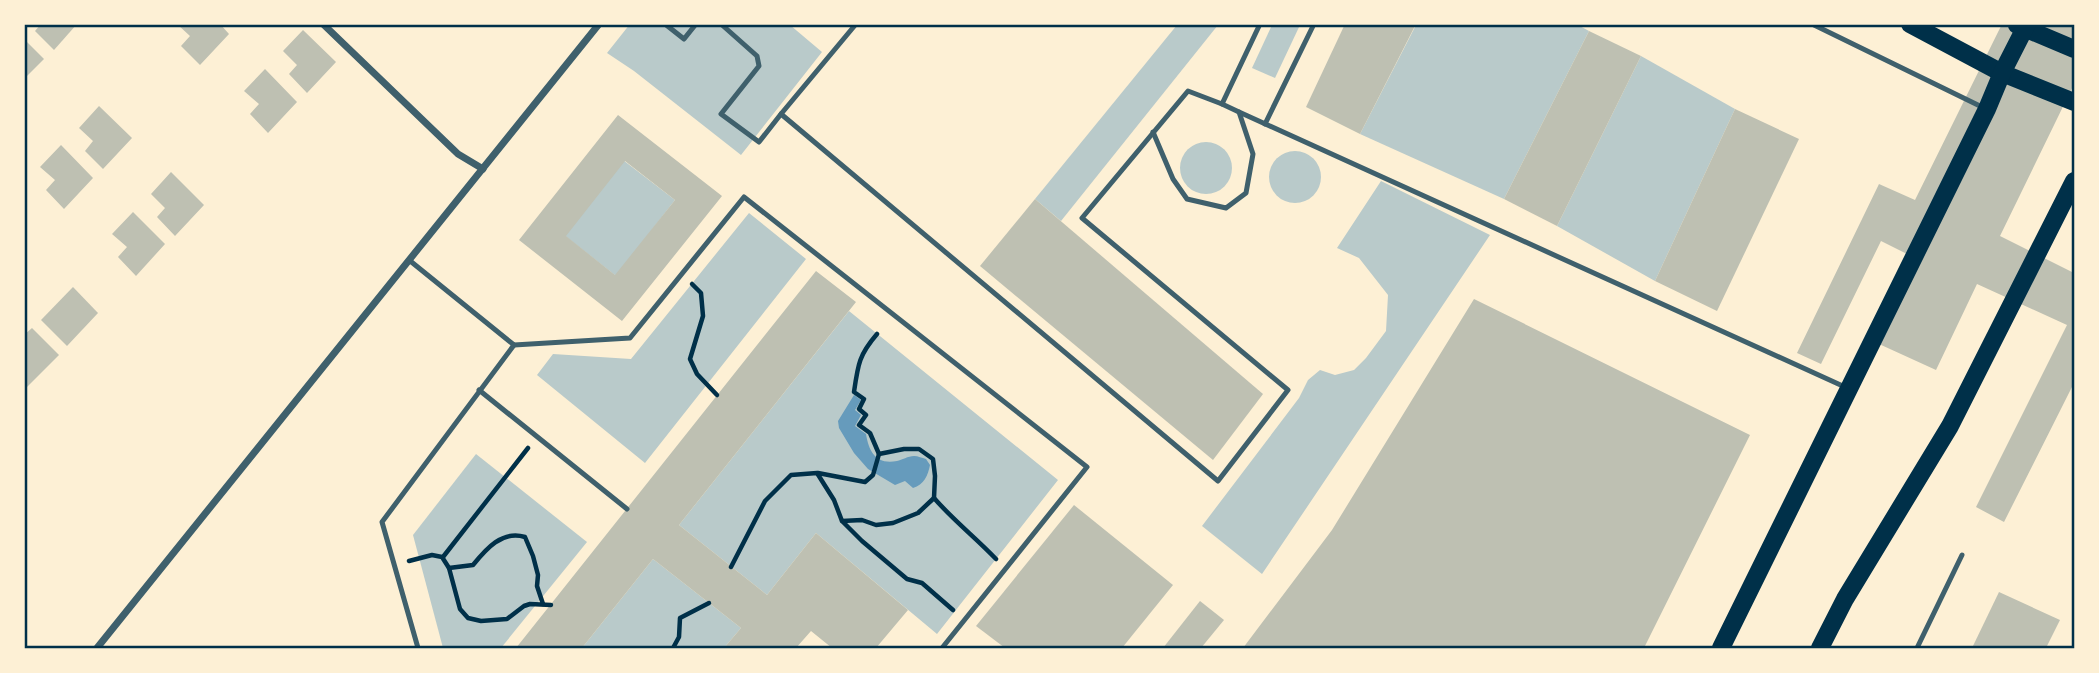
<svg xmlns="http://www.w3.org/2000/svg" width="2099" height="673" font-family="'Libre Baskerville',serif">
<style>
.green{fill:#b9caca}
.water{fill:#669bbc}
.building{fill:#bec0b2;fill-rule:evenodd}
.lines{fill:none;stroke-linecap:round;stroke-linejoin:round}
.path{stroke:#003049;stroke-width:4.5}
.service{stroke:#3f606c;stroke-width:5}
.minor{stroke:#3f606c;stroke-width:7}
.primary{stroke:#003049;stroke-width:18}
.neatline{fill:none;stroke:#003049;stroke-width:2.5}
</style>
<rect width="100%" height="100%" fill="#fdf0d5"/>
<g class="green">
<polygon points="630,24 790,25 822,52 741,155 634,71 607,53"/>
<polygon points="1576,24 1589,31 1504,199 1360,134 1416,25"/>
<polygon points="1177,25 1218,25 1061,221 1035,199"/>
<polygon points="1272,25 1300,25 1275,78 1252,68"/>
<polygon points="1641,56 1735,109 1655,281 1557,226"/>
<circle cx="1206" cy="168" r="26"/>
<circle cx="1295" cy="177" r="26"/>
<polygon points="623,160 675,200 616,276 564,235"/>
<polygon points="1381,181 1490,235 1262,574 1202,526 1299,398 1308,380 1320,370 1335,375 1354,370 1366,358 1386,331 1388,295 1359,258 1337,248"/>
<polygon points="749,213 806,259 645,463 537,375 553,354 631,359"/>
<polygon points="849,311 1058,480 937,634 816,533 767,595 679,525"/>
<polygon points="476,454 587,542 501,648 443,648 413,535"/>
<polygon points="653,559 741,628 724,648 582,648"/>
</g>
<path class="water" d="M854 395 861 400 855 410 861 415 855 426 866 434C869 452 876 465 897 461 902 460 908 456 914 456 918 456 922 458 926 459L930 465C928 475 924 485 913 488L905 481 895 485 868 469 854 453 839 428 838 421Z"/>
<g class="building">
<polygon points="41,24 77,24 54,50 35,31"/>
<polygon points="177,24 220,24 229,34 200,65 181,46 190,36"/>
<polygon points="1345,24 1416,24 1360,134 1306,107"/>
<polygon points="2002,24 2074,24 2074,84 2000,236 2074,273 2074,383 2004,522 1976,507 2067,325 1977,284 1936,370 1879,344 1919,260 1881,241 1821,364 1797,353 1879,184 1915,200"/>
<polygon points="303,30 336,62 307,93 289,74 297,65 283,51"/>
<polygon points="1589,31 1641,56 1557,226 1504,199"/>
<polygon points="24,39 44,59 24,79"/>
<polygon points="265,69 297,102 268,133 250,114 259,104 244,91"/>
<polygon points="99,106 132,138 103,169 85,151 93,141 79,128"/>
<polygon points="1735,109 1799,139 1717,311 1655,281"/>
<path d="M618 115 722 196 622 321 519 240ZM625 161 675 200 615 275 566 236Z"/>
<polygon points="61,145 93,178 64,209 46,190 55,180 40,167"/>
<polygon points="171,172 204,205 175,236 157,217 165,208 151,194"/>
<polygon points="1035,199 1263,394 1213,460 980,266"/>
<polygon points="133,212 165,244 136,276 118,257 127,247 112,234"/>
<polygon points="816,271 856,302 679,525 767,595 816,533 908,610 876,648 832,648 811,631 796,648 724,648 741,628 653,559 582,648 516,648"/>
<polygon points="73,287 98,313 67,346 41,320"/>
<polygon points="1474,299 1750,435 1644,648 1243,648 1332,530"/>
<polygon points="32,328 59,355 24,390 24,335"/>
<polygon points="1074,505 1173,585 1122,648 1005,648 976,626"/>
<polygon points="1999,592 2060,620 2046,648 1972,648"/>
<polygon points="1200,601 1224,620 1201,648 1163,648"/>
</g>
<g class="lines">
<g class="path">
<polyline points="692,284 701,293 703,316 690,359 697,374 717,395"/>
<path d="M877 334C859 355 858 364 854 392L864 399 859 409 866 415 859 425 870 433 879 454 904 449H919L933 459 935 476 934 498C953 520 976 538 996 559"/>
<polyline points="818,473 865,482 873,475 879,454"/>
<polyline points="842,521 862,520 876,525 893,523 918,513 934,498"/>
<polyline points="443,557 528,448"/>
<polyline points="409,561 432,555 442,557 449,568 460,609 468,618 481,621 507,619 524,606 530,604 551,605"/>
<polyline points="731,567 765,501 791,475 817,473 834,500 842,521 862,541 907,579 922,583 953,610"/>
<path d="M449 568 473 565C486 549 502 530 525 537L533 556 538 575 537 586 543 604"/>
<polyline points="673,648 679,637 680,618 709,603"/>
</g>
<g class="service">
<polyline points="665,24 684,39 696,24"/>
<polyline points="721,24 757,56 759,66 721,114 759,142 781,114 1218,481 1288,390 1082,218 1188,91 1222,104 1260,24"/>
<polyline points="1812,24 1982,107"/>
<polyline points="1239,112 1845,387"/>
<polyline points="781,114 856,24"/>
<polyline points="1265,124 1314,24"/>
<polyline points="1153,132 1173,179 1187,199 1226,208 1246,193 1253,154 1239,112 1222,104"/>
<polyline points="409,260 514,345 630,338 744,197 1087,467 942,648"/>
<polyline points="479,390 627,509"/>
<polyline points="418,648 382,522 514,345"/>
<polyline points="1917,648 1962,555"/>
</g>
<g class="minor">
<polyline points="323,24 458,154 483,169"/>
<polyline points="97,648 599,24"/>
</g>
<g class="primary">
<polyline points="1910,24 2002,73 2074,102"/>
<polyline points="2017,25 2074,49"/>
<polyline points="1721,648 1987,109 2002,73 2027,24"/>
<polyline points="1820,648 1845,599 1950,426 2074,181"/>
</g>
</g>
<rect width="2099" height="673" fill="none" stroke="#fdf0d5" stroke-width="52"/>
<rect x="26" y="26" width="2047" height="621" class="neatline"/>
</svg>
